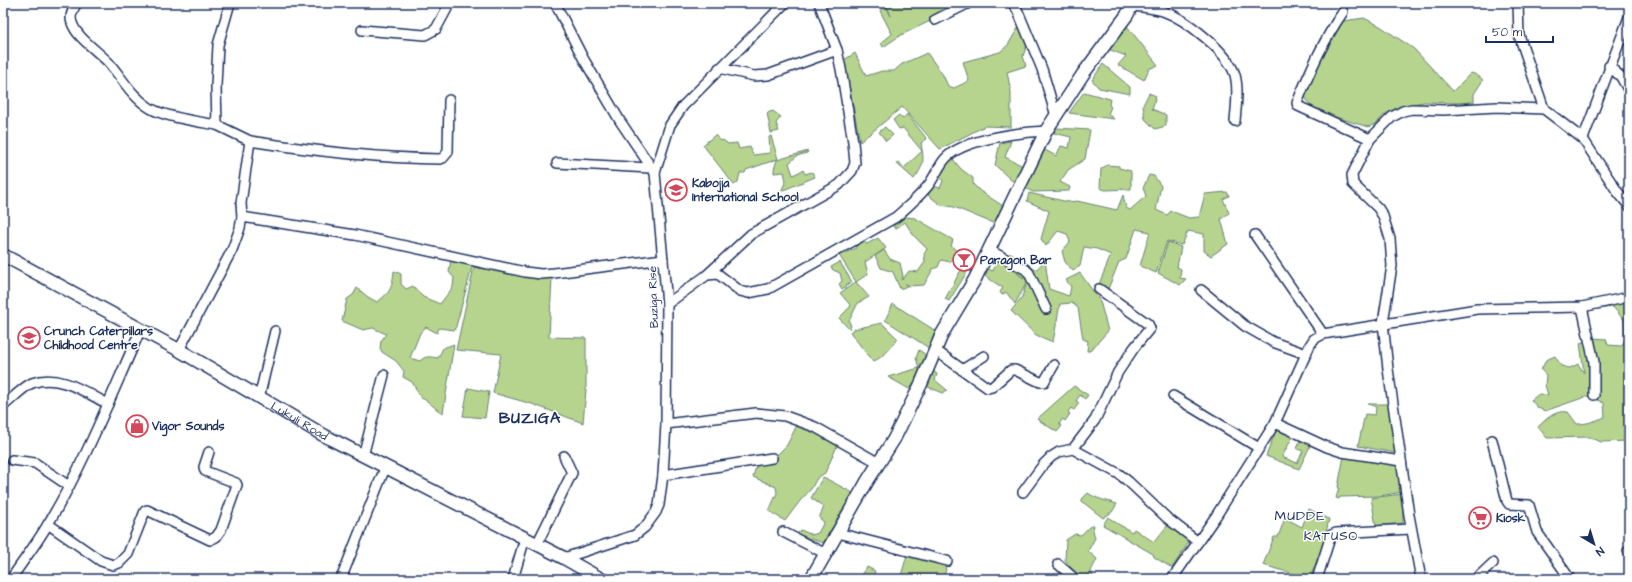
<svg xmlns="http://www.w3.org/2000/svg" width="1632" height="582" font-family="'Architects Daughter',sans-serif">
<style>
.green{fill:#b6d48d;stroke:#688276}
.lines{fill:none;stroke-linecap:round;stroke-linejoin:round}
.minor-casing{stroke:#1b2f5e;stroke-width:12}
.tertiary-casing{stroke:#1b2f5e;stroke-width:15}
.minor{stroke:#fff;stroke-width:9}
.tertiary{stroke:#fff;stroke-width:12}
.labels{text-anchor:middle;stroke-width:3;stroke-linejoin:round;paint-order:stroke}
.poi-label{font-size:12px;font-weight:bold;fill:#1b2f5e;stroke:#fff;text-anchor:start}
.street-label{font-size:12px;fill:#1b2f5e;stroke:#fff}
.neighbourhood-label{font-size:13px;letter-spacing:1px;fill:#1b2f5e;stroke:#fff}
.quarter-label{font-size:14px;letter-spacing:1px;fill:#1b2f5e;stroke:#fff}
.district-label{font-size:16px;font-weight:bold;letter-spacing:1px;fill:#1b2f5e;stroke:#fff}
</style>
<rect width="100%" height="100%" fill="#fff"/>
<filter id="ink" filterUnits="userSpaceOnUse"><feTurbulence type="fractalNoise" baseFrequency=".025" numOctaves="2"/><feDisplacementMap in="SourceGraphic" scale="8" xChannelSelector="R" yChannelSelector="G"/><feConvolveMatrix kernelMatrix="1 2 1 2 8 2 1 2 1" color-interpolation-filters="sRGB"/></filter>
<g filter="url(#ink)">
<g class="green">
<polygon points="889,3 968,3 901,35 883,47 881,43 892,34 880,11 885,5 891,16 887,6"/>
<polygon points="1364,18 1380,26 1414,49 1453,91 1471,73 1477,75 1483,80 1474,94 1474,102 1454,103 1424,102 1400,106 1384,115 1376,124 1368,127 1332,116 1312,108 1305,97 1329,40 1343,21"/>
<polygon points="1127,26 1158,65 1149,69 1144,80 1118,65 1126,56 1108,49"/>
<polygon points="1018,28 1024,30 1027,45 1023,56 1026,66 1007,72 1011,92 1011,127 985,126 940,149 902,107 860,142 844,60 855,53 866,76 882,71 894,71 902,64 927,53 943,75 948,86 954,88 969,81 963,62 1000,52 1008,45"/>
<polygon points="1103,64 1130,87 1130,94 1099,88 1092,80"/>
<polygon points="1084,92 1110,99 1109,105 1111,107 1108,114 1114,119 1069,113"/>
<polygon points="1149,93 1156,96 1152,109 1166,115 1166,126 1155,129 1145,119 1143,105"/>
<polygon points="773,111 781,117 776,123 779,131 771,133 767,113"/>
<path d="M907 114 927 139 921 143C924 161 925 164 914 179L896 163 899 162 904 168 922 151 903 128 899 129 893 120 899 115 903 119Z"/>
<polygon points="885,127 893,135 886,141 879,132"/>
<polygon points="1056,128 1090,130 1085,159 1068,170 1060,182 1070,187 1069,191 1033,192 1025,188 1045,150 1056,156 1061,146 1069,148 1071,137 1054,133"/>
<polygon points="715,135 721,141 723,140 728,144 737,143 739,149 750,147 753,155 770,153 769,137 771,136 778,159 746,170 745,173 740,173 738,182 734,185 703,145"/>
<polygon points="1011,141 1005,157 1025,167 1018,184 1011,180 995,165 1000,143"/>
<polygon points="808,151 807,153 797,156 789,163 793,175 803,170 805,174 812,172 815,177 781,191 786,181 784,172 774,173 774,169 777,160"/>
<polygon points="952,158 961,169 973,178 973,184 980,191 1003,206 995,224 954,207 941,205 928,195 934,186 940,188 943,181 938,173"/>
<polygon points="1107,165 1119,166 1119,168 1131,171 1131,189 1105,190 1100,188 1101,169"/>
<polygon points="1149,175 1154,176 1161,186 1156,210 1167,215 1171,211 1189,218 1199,217 1205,194 1227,192 1229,196 1223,199 1229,213 1221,219 1228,244 1211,256 1204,251 1204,234 1188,231 1182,245 1167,241 1156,273 1140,266 1150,232 1136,229 1126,259 1119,262 1108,289 1099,284 1111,255 1097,249 1084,247 1080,266 1073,271 1065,262 1062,251 1070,242 1067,234 1058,231 1046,246 1041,239 1049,211 1027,201 1029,193 1068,202 1077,201 1117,210 1123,195 1126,208 1130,210 1146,196 1143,188"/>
<polygon points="906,217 915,218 953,240 951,246 956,250 950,262 941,260 938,267 933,269 924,285 908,286 905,283 907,286 900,289 893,272 881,268 875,256 884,250 890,259 900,263 903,276 902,280 909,271 918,272 925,262 924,254 927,249 914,236 905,222 895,229 893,226"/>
<polygon points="878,238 886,248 865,262 868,274 856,282 869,297 858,303 849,321 851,326 849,329 839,318 851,306 840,293 856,282 839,255 855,249 860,239 867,244"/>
<polygon points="1168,242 1181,247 1177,267 1181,269 1180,278 1186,279 1180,285 1158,273"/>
<polygon points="1011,253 1036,270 1045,260 1049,289 1069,296 1071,287 1066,280 1080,273 1100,301 1108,331 1090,351 1087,351 1088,341 1083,339 1078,308 1072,303 1060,304 1053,342 1036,335 1011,311 1022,297 1027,282 1015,304 1006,292 1002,295 1000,292 1003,288 985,276 988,269 993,271 997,261 1006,263 1024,279 1007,262"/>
<path d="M451 259 473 264 455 330 439 328 437 333 426 327 420 333 410 358 420 361C426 355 430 357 438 358L443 348 454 344 443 413C434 409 430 401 421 398L412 382 403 377 404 371 396 361 382 352 380 348 381 341 386 334 373 328 363 330 342 321 347 299 353 295 357 288 368 297 377 302C391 292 392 288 394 271L401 274V284L406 289 413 286 423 297 440 304 453 287 454 278 449 272Z"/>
<polygon points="840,262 852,282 842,289 839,284 842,281 840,273 833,270 831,267"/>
<polygon points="474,267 524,277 552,278 549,337 586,338 586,390 583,423 532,404 493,393 501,354 456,350"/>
<polygon points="961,270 967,272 949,301 945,299"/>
<path d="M1629 293V441L1601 442 1590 437 1547 438 1538 427C1547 418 1555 410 1568 412L1577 424C1587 424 1595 421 1605 417L1604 403 1588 396 1545 411 1538 408 1531 400 1539 394 1548 395 1545 385 1546 375 1541 370 1546 360 1555 356 1561 366 1570 368 1578 364 1584 373 1580 343 1594 338 1606 339 1608 345 1622 346 1625 339 1624 320 1613 307 1585 311Z"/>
<polygon points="893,304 936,331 929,348 885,320"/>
<polygon points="882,323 898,339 881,357 873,362 850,332 854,329"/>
<polygon points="919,350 926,355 911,390 888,377 919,368 916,358"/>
<polygon points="933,371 937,374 935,380 947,390 943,393 926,386"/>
<polygon points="1074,386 1088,395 1085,399 1080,395 1076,401 1079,403 1074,410 1071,408 1068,412 1070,414 1065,421 1063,419 1059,424 1062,426 1057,432 1037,419"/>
<polygon points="468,388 489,392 485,418 463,416"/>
<polygon points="1368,404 1390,404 1396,453 1358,446 1365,414 1375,415 1376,407"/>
<polygon points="798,423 838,444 825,473 817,478 811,489 800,501 785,521 769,511 777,493 776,487 753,477 757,463 771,461 787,445"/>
<polygon points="1277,428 1294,434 1282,457 1297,463 1303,451 1297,449 1301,437 1312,442 1299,469 1266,456"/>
<polygon points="1344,456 1399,463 1402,492 1380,496 1340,497 1339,499 1336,498 1339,488 1338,487"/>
<polygon points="823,477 853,493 823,543 797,534 801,530 812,535 818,533 824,522 819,518 824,507 811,498"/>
<path d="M1088 493C1096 499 1108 501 1117 504L1112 512 1103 518 1084 503 1080 501Z"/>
<polygon points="1402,494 1403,523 1376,526 1371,498"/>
<polygon points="1309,509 1329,519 1321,556 1318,557 1312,573 1312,579 1263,565 1274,537 1278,537 1285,518 1302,527"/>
<polygon points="1108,517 1118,524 1132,532 1134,529 1154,542 1168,525 1189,537 1189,542 1172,568 1154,557 1153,554 1103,525"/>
<polygon points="1094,525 1093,530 1095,538 1088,551 1097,559 1091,571 1093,576 1092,579 1083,579 1071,568 1065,560 1066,540 1075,534 1081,535 1089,527"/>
<polygon points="907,555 944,563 946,570 942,579 900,579"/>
<polygon points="867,567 875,571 873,579 863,579 862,573"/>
</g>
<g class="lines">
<g class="minor-casing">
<g id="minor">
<path d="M77 3C73 9 69 16 72 23 77 38 98 51 109 63 122 78 132 97 150 108 164 117 200 122 217 125"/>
<polyline points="230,3 218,45 216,86 217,125 250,141 241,203 242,217"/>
<polyline points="555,3 583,58 620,121 655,173 667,304 666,424 663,475 659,505 656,512 645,527 635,535 564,558"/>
<polyline points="1012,3 1017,9 1042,69 1056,116"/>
<polyline points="1518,3 1519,35 1544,109"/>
<path d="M1133 6C1143 7 1153 8 1163 11 1186 19 1228 52 1235 75 1239 90 1236 107 1235 121"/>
<path d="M1343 12C1323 41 1310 71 1297 103L1298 106 1370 139"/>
<polyline points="1629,17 1583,139 1617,191 1629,206"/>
<polyline points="935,20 969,3"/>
<polyline points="362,30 425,35 436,29 450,3"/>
<polyline points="1609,66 1621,77 1629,91"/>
<polyline points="719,68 754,76 768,75 837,50"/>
<path d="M250 141C313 151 376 158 440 159L443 158 448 152 449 100"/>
<polyline points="557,163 650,168"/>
<polyline points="655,173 670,125 683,106 785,3"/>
<polyline points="1255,235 1323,334"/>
<polyline points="989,250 1025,269 1029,273 1046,309"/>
<polyline points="707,275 751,234 839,185 852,171 855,163 853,142 841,69 837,50 819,3"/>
<polyline points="1201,290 1245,326 1273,342 1306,354"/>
<path d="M667 304 707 275 718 274 740 291 748 293 768 289 896 217C906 208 918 198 927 187 934 179 938 167 945 159 962 139 1021 132 1046 131"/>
<polyline points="1582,307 1594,362 1594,395"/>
<polyline points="179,350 232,250 240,228 242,217 355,235 525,272 541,274 554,273 663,259"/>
<polyline points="935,350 988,388 992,387 1011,370 1015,370 1040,382 1044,382 1054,365"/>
<polyline points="962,370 984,356"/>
<polyline points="1173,396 1259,448"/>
<polyline points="259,398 275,331"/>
<path d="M3 406C11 400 23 387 32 383 59 373 85 392 108 404"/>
<polyline points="1275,423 1327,447 1342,452 1401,461"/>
<polyline points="666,424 756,413 785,416 815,427 879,463"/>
<polyline points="1492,440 1507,501 1509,504 1529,505 1537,532 1570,579"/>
<polyline points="1073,449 1095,420 1118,372 1134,348 1150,328 1148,324 1099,289"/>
<polyline points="363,456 384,375"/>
<polyline points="12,460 35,463 69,486"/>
<polyline points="663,475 772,458"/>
<polyline points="1023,492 1043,465 1051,457 1059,452 1073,449 1119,474 1129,482 1167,518 1198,542"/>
<polyline points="48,524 101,561 113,565 119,563 128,554 145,511 147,510 210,540 216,537 221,530 237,485 236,483 205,471 204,467 209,452"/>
<polyline points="783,532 826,554"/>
<polyline points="838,533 947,561"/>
<polyline points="537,544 572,473 564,456"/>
<polyline points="1628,551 1629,551"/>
<polyline points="1058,564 1075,579"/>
<path d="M11 579C23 561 37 543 48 524 85 463 112 393 141 329"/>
<polyline points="341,579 385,468"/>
<polyline points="513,579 525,538"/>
<polyline points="1172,579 1216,516 1275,423 1310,345 1314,339 1323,334 1477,309 1582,307 1629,297"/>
<polyline points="1317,579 1331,535 1336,533 1411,529"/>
<polyline points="1421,579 1409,515 1388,369 1383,323 1392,266 1390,239 1383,216 1378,208 1353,184 1352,175 1370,139 1392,117 1403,111 1412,109 1444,110 1497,107 1544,109 1583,139"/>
<polyline points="1476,579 1493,563"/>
</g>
</g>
<g class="tertiary-casing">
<g id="tertiary">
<path id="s1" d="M3 255 179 350 325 436 564 558 601 579"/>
<polyline points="811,579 868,480 894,439 921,384 942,334 975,279 1046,131 1083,74 1127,15 1133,3"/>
</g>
</g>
<use href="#minor" class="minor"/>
<use href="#tertiary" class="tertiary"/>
</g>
</g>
<defs>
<g id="school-ring" transform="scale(1.15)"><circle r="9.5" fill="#fff" stroke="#d1495b" stroke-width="1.5"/><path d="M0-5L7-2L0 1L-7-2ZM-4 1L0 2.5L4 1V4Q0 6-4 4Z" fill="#d1495b"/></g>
<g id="bar-ring" transform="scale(1.15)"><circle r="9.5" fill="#fff" stroke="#d1495b" stroke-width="1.5"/><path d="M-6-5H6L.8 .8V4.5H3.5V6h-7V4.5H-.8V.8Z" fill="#d1495b"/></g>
<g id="shop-ring" transform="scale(1.15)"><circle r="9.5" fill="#fff" stroke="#d1495b" stroke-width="1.5"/><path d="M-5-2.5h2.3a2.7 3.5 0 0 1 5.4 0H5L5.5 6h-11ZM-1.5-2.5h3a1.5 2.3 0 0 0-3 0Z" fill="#d1495b"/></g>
<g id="supermarket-ring" transform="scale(1.15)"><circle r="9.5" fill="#fff" stroke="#d1495b" stroke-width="1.5"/><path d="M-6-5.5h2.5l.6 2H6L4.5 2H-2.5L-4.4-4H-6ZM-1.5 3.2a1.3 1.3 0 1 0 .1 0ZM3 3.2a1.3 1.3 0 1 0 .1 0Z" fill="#d1495b"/></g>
</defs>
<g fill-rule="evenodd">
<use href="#school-ring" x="676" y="190"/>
<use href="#bar-ring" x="964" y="260"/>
<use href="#school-ring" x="29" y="338"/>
<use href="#shop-ring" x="137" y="426"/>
<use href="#supermarket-ring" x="1480" y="518"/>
</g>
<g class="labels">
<g class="poi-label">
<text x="692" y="187">Kabojja<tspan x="692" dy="14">International School</tspan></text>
<text x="980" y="264">Paragon Bar</text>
<text x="44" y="335">Crunch Caterpillars<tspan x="44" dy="14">Childhood Centre</tspan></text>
<text x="152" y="430">Vigor Sounds</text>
<text x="1496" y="522">Kiosk</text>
</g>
<g class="street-label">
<text transform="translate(653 297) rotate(-92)" y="4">Buziga Rise</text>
<text dy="4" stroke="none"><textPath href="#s1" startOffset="340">Lukuli Road</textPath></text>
</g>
<g class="neighbourhood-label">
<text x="1331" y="540">KATUSO</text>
</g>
<g class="quarter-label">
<text x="1300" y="520">MUDDE</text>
</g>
<g class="district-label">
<text x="530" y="423">BUZIGA</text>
</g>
</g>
<rect width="1632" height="582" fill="none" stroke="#fff" stroke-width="16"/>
<rect x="8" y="8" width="1616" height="566" fill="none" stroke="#1b2f5e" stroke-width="1.5" filter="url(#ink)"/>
<g transform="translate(1594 544) rotate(142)" stroke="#ffffff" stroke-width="3" paint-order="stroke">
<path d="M0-3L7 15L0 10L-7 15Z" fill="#1b2f5e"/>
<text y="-6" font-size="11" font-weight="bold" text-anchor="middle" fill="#1b2f5e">N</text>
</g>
<path d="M1486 36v6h67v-6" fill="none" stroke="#1b2f5e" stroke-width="2"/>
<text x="1492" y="36" font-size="12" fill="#1b2f5e" stroke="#ffffff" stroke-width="3" paint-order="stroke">50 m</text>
</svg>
